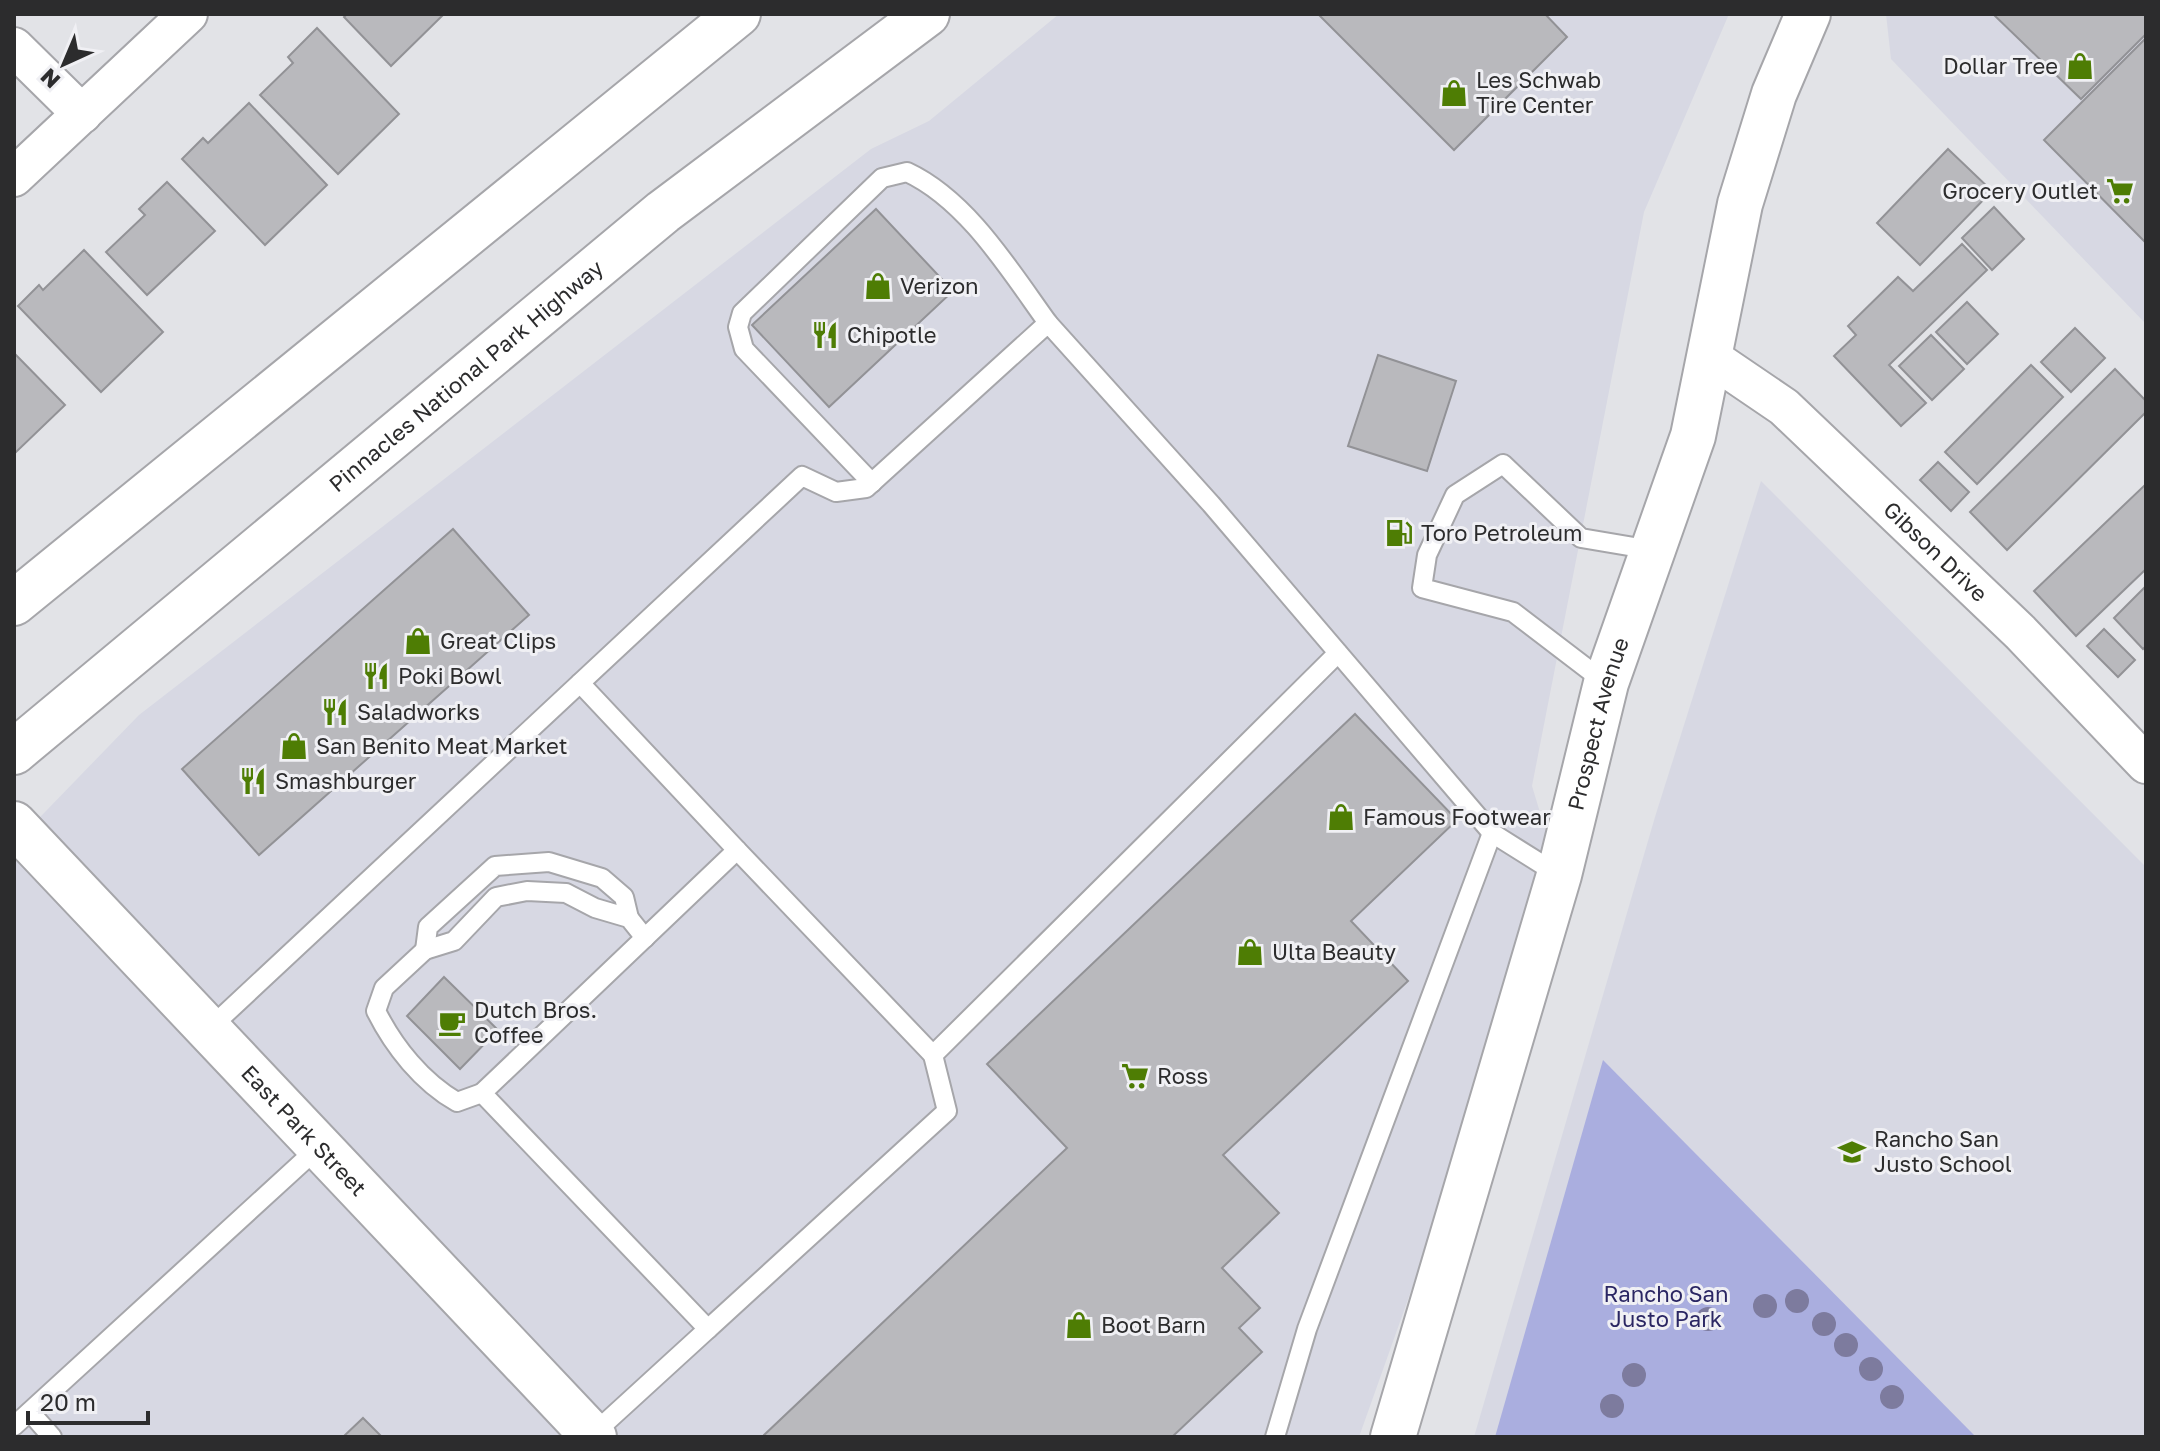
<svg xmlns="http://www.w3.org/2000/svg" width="2160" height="1451" font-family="'Golos Text',sans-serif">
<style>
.built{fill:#d7d8e3}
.green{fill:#aaaedf}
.building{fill:#b9b9bd;stroke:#929296;stroke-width:2}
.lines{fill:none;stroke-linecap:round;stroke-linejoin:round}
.service-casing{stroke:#a6a6aa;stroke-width:22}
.minor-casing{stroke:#a6a6aa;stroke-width:42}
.tertiary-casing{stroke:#a6a6aa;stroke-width:48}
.primary-casing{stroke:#a6a6aa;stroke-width:48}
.service{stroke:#fff;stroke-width:18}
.minor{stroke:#fff;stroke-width:38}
.tertiary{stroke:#fff;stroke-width:44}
.primary{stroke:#fff;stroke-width:44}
.tree{fill:#7d7b9e}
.labels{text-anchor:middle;stroke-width:6;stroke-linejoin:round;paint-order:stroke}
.poi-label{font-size:22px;fill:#2c2c2d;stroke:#f0f0f4;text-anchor:start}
.street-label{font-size:22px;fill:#2c2c2d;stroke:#f0f0f4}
.park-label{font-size:22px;fill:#2a2663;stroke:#f0f0f4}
</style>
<rect width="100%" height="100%" fill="#e2e3e7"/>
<g class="built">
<polygon points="1059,14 1729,14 1644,212 1532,786 1559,875 1359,1437 14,1437 14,844 139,715 871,149 929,121"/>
<polygon points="1886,14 2146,14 2146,324 1891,59"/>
<polygon points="1761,481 2146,867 2146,1437 1474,1437 1655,817"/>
</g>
<polygon class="green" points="1603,1060 1976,1437 1495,1437"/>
<g class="building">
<polygon points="347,14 444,14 391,66 344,17"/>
<polygon points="1318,14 1545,14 1567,37 1454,150"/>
<polygon points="1993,14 2146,14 2146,34 2081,99"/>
<polygon points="317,28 399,114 338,174 260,95 293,63 288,57"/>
<polygon points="2146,38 2146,243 2044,140"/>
<polygon points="249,103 327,185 265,245 182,159 203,138 208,143"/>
<polygon points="1948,149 1992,191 1920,265 1877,223"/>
<polygon points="167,182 215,231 147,295 106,252 145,215 139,209"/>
<polygon points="1994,207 2024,239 1992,270 1962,238"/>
<polygon points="876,209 953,291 829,407 752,325"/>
<polygon points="1962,244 1987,270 1889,365 1926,403 1901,426 1834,356 1856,335 1848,326 1898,277 1913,291"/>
<polygon points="84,250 163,332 101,392 18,306 39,285 43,290"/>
<polygon points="1967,302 1998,334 1967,364 1936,332"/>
<polygon points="2075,328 2105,358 2071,392 2041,362"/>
<polygon points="1931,335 1964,369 1932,400 1899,366"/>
<polygon points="14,353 65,405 14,454"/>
<polygon points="1378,355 1456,381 1427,471 1348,446"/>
<polygon points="2031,365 2063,397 1977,484 1945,452"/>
<polygon points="2115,369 2146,401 2146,412 2007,550 1970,512"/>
<polygon points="1938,462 1969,492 1951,511 1920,480"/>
<polygon points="2146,484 2146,569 2076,636 2034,591"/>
<polygon points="453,529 529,615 259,855 182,769"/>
<polygon points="2146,586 2146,646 2143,649 2114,618"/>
<polygon points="2104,629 2135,660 2118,677 2087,646"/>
<polygon points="1355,714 1457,820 1351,921 1408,981 1223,1155 1279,1213 1222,1268 1260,1308 1239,1328 1262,1352 1172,1437 762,1437 1067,1148 987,1064"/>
<polygon points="444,977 498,1030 460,1069 407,1016"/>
<polygon points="363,1418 382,1437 343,1437"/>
</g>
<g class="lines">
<g class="service-casing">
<g id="service">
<path d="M872 483 744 349 738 327 742 313 882 178 907 172C967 200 1009 269 1048 323"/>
<polyline points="580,683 737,850 482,1093 708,1329 592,1435"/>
<polyline points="1606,683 1513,612 1422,588 1427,555 1455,495 1503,464 1581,538 1652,550"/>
<polyline points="737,850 933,1055"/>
<polyline points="425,950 428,927 495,866 549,862 602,878 624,897 629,918"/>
<polyline points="209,1029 802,476 836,492 866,488 1048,323 1211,504 1492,833 1559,875"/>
<path d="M482 1093 457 1102C422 1082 394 1047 376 1011L384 988 425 950 454 941 496 897 527 891 566 893 595 908 629 918 645 938"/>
<polyline points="708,1329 947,1111 933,1055 1338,653"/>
<polyline points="30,1412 52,1437"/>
<polyline points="14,1426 320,1146"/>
<polyline points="1275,1437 1307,1329 1492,833"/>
</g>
</g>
<g class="minor-casing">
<g id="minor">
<polyline points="14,47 82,114"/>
<polyline points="14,177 188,14"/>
<path id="s1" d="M1709 356 1784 407 2020 632 2146 764"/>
</g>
</g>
<g class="tertiary-casing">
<g id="tertiary">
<path id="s2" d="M14 824 594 1437"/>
<path id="s3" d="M1393 1437 1559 875 1606 683 1693 436 1740 204 1774 94 1808 14"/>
</g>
</g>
<g class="primary-casing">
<g id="primary">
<polyline points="14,603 738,14"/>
<path id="s4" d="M14 752 663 212 927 14"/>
</g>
</g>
<use href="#service" class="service"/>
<use href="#minor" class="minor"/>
<use href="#tertiary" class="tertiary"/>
<use href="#primary" class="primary"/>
</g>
<g class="tree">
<circle cx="1797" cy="1301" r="12"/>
<circle cx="1765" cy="1306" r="12"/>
<circle cx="1708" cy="1319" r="12"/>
<circle cx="1824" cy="1324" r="12"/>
<circle cx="1846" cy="1345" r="12"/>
<circle cx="1871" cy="1369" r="12"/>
<circle cx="1634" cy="1375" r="12"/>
<circle cx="1892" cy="1397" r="12"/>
<circle cx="1612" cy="1406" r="12"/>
</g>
<defs>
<g id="shop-bare" transform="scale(2.16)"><path d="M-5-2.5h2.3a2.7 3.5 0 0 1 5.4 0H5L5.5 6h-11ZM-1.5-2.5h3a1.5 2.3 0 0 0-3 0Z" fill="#4e7d04" stroke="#f0f0f4" stroke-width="2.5" paint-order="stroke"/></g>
<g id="supermarket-bare" transform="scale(2.16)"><path d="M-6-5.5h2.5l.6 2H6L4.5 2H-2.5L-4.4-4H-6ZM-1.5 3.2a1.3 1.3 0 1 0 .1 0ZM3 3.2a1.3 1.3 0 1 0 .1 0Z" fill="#4e7d04" stroke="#f0f0f4" stroke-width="2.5" paint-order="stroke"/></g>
<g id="restaurant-bare" transform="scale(2.16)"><path d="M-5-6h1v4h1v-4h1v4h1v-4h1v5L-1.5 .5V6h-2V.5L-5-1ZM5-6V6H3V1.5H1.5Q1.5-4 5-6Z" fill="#4e7d04" stroke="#f0f0f4" stroke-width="2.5" paint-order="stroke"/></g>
<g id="fuel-bare" transform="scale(2.16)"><path d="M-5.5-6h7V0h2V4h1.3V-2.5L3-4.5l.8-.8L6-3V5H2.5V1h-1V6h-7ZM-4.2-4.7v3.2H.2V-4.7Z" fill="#4e7d04" stroke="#f0f0f4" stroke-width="2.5" paint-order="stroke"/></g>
<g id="cafe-bare" transform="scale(2.16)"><path d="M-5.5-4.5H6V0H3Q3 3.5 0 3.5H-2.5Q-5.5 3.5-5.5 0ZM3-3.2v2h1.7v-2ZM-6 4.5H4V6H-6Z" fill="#4e7d04" stroke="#f0f0f4" stroke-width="2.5" paint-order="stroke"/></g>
<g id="school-bare" transform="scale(2.16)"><path d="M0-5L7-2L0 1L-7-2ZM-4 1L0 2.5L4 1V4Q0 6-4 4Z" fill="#4e7d04" stroke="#f0f0f4" stroke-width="2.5" paint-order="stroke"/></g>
</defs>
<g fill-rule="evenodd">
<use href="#shop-bare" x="2080" y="66"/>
<use href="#shop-bare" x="1454" y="93"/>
<use href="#supermarket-bare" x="2120" y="191"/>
<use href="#shop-bare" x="878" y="286"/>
<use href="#restaurant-bare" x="825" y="335"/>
<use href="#fuel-bare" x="1399" y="533"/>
<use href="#shop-bare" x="418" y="641"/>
<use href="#restaurant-bare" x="376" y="676"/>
<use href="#restaurant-bare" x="335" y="712"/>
<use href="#shop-bare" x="294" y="746"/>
<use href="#restaurant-bare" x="253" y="781"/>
<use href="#shop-bare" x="1341" y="817"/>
<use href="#shop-bare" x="1250" y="952"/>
<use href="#cafe-bare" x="452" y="1023"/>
<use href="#supermarket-bare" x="1135" y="1076"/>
<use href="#school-bare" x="1852" y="1152"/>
<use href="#shop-bare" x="1079" y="1325"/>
</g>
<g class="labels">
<g class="poi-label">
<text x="2058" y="74" text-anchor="end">Dollar Tree</text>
<text x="1476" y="88">Les Schwab<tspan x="1476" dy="25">Tire Center</tspan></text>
<text x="2098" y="199" text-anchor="end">Grocery Outlet</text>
<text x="900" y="294">Verizon</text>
<text x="847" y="343">Chipotle</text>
<text x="1421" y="541">Toro Petroleum</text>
<text x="440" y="649">Great Clips</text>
<text x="398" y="684">Poki Bowl</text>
<text x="357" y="720">Saladworks</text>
<text x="316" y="754">San Benito Meat Market</text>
<text x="275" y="789">Smashburger</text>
<text x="1363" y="825">Famous Footwear</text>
<text x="1272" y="960">Ulta Beauty</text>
<text x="474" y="1018">Dutch Bros.<tspan x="474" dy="25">Coffee</tspan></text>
<text x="1157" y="1084">Ross</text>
<text x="1874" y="1147">Rancho San<tspan x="1874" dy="25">Justo School</tspan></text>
<text x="1101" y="1333">Boot Barn</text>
</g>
<g class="street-label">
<text dy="8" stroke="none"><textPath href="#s4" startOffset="588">Pinnacles National Park Highway</textPath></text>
<text dy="8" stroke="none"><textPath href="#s1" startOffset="300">Gibson Drive</textPath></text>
<text dy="8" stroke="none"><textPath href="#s3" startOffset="742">Prospect Avenue</textPath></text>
<text dy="8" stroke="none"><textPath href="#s2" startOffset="422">East Park Street</textPath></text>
</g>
<g class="park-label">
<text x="1666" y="1302">Rancho San<tspan x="1666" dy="25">Justo Park</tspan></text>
</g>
</g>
<rect width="2160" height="1451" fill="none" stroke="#2c2c2d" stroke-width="32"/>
<g transform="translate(64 64) rotate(224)" stroke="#f0f0f4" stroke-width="6" paint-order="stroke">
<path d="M0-6L14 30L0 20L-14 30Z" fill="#2c2c2d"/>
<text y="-12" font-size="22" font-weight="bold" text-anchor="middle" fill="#2c2c2d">N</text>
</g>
<path d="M28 1411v12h120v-12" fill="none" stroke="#2c2c2d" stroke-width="4"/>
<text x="40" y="1411" font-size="24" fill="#2c2c2d" stroke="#f0f0f4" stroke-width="6" paint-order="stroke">20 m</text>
</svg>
